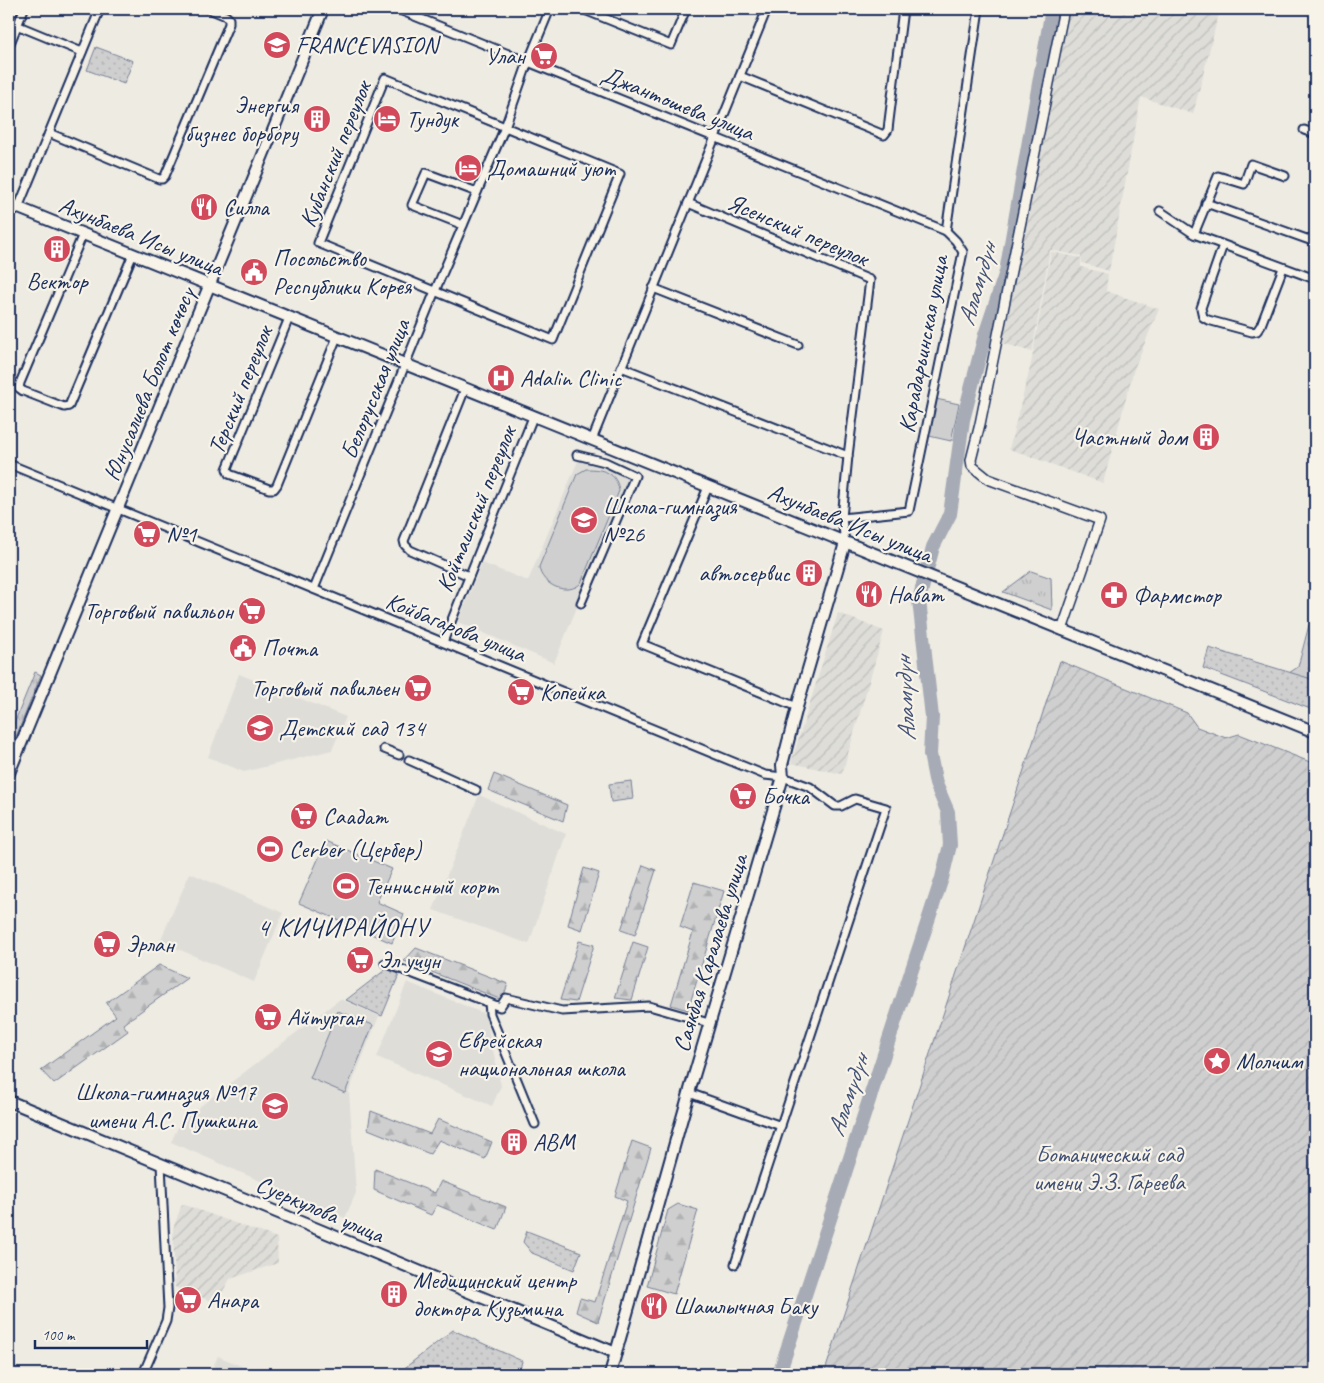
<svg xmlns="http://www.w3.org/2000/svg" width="1324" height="1383" font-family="Caveat,sans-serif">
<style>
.built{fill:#deddd8}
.industrial{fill:url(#industrial-furrows)}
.grass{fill:url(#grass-tufts);stroke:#757f96}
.forest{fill:url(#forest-firs);stroke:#757f96}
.park{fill:url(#park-dots);stroke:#757f96}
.garden{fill:url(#garden-furrows);stroke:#757f96}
.pitch{fill:#cfcfcf;stroke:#757f96}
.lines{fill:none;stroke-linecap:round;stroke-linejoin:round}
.river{stroke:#a6abb5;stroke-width:14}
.minor-casing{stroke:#1b2f5e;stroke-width:11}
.tertiary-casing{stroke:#1b2f5e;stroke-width:12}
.secondary-casing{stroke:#1b2f5e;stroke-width:14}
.primary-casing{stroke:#1b2f5e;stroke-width:14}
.minor{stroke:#f7f3e8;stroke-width:7}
.tertiary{stroke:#f7f3e8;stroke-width:9}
.secondary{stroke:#f7f3e8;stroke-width:10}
.primary{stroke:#f7f3e8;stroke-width:10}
.labels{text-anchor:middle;stroke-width:4.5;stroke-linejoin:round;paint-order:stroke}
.poi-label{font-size:24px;fill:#1b2f5e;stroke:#f7f3e8;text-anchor:start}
.street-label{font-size:24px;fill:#1b2f5e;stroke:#f7f3e8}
.park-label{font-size:24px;fill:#3f4f75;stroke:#f7f3e8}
.water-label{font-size:25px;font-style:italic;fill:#455478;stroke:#f7f3e8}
.quarter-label{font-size:26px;letter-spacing:1px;fill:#1b2f5e;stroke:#f7f3e8}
</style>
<defs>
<pattern id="industrial-furrows" width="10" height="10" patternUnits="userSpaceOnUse" patternTransform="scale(1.25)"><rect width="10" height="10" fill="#deddd8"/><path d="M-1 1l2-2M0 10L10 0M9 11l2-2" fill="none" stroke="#bebebc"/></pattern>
<pattern id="grass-tufts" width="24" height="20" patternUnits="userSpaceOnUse" patternTransform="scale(1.25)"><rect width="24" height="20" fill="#cfcfcf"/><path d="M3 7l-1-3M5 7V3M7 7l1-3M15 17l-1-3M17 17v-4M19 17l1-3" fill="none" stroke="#b1b2b4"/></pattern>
<pattern id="forest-firs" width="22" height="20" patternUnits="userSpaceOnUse" patternTransform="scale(1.25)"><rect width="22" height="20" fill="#cfcfcf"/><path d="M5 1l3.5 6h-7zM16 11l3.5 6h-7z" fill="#b1b2b4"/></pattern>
<pattern id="park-dots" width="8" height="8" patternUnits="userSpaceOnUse" patternTransform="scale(1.25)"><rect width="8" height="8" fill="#cfcfcf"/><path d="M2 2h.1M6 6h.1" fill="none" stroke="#b1b2b4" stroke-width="1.8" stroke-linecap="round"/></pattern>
<pattern id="garden-furrows" width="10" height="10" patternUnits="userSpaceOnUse" patternTransform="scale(1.25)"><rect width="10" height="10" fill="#cfcfcf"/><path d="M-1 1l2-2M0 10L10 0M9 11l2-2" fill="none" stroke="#b1b2b4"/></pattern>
</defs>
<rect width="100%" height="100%" fill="#eeebe2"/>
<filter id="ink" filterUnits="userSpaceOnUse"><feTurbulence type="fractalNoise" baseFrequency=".02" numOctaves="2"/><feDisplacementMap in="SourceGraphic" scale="10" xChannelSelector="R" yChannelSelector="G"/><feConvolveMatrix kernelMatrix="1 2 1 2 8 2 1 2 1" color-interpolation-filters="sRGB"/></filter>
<g filter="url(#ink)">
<g class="built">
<polygon points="580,456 631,477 554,663 458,622 482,563 528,581"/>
<polygon points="239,674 346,717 332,750 244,772 208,757"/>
<polygon points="479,795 566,834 529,944 433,910"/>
<polygon points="190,873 283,913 254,982 160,941"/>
<polygon points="407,982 485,1014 501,1086 492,1106 377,1057"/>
<polygon points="340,999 379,1016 349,1091 356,1193 345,1218 171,1142 181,1121"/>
<polygon points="218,1356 259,1374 210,1374"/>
</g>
<g class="industrial">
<polygon points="1069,9 1220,9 1193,114 1141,97 1109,271 1082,263 1081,256 1050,250 1032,352 1002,343"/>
<polygon points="1051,252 1081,258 1081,267 1108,274 1106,291 1159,309 1134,369 1103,483 1009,449 1031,364"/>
<polygon points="838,613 884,631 842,774 791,763"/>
<polygon points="182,1204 277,1238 278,1263 230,1279 216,1303 175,1287 173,1229"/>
</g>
<g class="grass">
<polygon points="1031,571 1051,578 1052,610 1003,592"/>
<polygon points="1309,625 1315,627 1315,685 1286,675 1298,667"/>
<polygon points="35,672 41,675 9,754 9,736"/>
</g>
<g class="forest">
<polygon points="494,774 567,805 563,821 488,790"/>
<polygon points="643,865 656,870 635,935 621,930"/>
<polygon points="584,868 599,873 582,930 568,925"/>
<polygon points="694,882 724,891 688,1010 671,1005 693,932 680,927"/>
<polygon points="579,941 594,945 576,1002 560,1000"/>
<polygon points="633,942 648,947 632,1000 615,998"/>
<polygon points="416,948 508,984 502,1000 404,961"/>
<polygon points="159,965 187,978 123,1024 128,1031 54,1084 41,1070 116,1016 106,1003"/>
<polygon points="371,1111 430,1134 438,1119 492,1142 485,1159 439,1140 430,1154 368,1129"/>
<polygon points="632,1141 651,1148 598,1322 576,1312 580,1298 595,1302 627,1201 615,1196"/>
<polygon points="375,1169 435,1193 441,1181 506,1207 497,1230 437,1205 431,1215 374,1190"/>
<polygon points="678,1204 698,1210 674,1294 647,1286 668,1210"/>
</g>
<g class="park">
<polygon points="96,47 133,61 124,84 87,70"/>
<polygon points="1209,648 1315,680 1315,700 1313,710 1203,668"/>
<polygon points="631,781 633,799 611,802 609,784"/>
<polygon points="389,967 400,972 382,1016 346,1000"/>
<polygon points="527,1231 581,1252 574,1270 532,1253 523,1242"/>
<polygon points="453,1330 522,1361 519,1374 397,1374"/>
</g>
<polygon class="garden" points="1060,661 1187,713 1197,727 1226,738 1239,734 1315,764 1314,1374 824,1374"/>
<g class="pitch">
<polygon points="936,399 959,404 951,441 929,436"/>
<path d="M586 469C603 469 617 472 619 491L581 583C568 597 541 585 539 567L577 474Z"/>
<polygon points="326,841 392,869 377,902 404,914 392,943 299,903"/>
<polygon points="338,1011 373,1025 345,1093 310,1078"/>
</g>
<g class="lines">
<polyline class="river" points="779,1374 942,878 950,845 948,812 936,784 930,754 932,717 919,600 933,547 950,514 963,420 985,335 1006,272 1052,9"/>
<g class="minor-casing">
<g id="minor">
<polyline points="397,9 946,231"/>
<polyline points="582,9 671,45 686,9"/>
<polyline points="9,22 82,52"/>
<polyline points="9,46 24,9"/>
<polyline points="740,76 884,135 888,130 889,121 903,9"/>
<polygon points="385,78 620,174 553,340 318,243"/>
<polyline points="1304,130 1315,134"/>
<polyline points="49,133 159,179 162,179 165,176 229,24 229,19 226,16 209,9"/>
<polyline points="688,203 870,280 848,456 842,518"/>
<polyline points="1206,203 1315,242"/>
<polyline points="18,208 100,9"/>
<polyline points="1160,211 1194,234 1315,279"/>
<polyline points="463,225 412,205 426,173 477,192"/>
<polyline points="83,234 20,383 19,388 23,391 64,407 69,406 133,254"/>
<polyline points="1194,234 1218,176 1244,184 1251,164 1285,176"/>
<polyline points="1223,245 1201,308 1203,317 1208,320 1252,332 1257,331 1261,325 1283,268"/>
<polyline points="653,288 798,345"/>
<polyline points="289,318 227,469 229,474 269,489 274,489 277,485 337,337"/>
<polyline points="621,367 848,456"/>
<polyline points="465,389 404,541 405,545 410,550 469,576"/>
<polyline points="592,440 767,9"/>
<polyline points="577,455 605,462 635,476 581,603"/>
<polyline points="9,464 765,775 783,777 810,787 835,806 841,806 855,799 886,808 735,1264"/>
<polyline points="708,487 642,644 797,707"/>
<polyline points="845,543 842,518 909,511 963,252 956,241 946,231 979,9"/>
<polyline points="314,589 435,291 505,127 528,62 550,9"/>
<polyline points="443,642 533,417"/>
<polyline points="384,749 399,755"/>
<polyline points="409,760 476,790"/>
<polyline points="385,963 500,1007 506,998 562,1011 649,1006 709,1023"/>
<polyline points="489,1003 490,1014 535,1124"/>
<polyline points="689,1093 781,1126"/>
<polyline points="143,1374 166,1321 168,1308 161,1164"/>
</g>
</g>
<g class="tertiary-casing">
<polyline id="tertiary" points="1062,630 1100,520 988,479 972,466 971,460 980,424 1064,9"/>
</g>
<g class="secondary-casing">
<g id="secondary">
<polyline points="9,1101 616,1353"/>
<polyline points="610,1374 693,1079 783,777 782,765 797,707 845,543"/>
</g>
</g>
<g class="primary-casing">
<g id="primary">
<polyline points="9,204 1315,732"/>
<polyline points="9,773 323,9"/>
</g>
</g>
<use href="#minor" class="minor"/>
<use href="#tertiary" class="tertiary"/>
<use href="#secondary" class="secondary"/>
<use href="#primary" class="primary"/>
</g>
</g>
<defs>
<g id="school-disc" transform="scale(1.4375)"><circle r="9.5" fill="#d1495b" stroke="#f7f3e8"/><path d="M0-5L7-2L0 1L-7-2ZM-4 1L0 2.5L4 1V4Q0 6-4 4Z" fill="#fff"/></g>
<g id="supermarket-disc" transform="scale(1.4375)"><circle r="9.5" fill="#d1495b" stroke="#f7f3e8"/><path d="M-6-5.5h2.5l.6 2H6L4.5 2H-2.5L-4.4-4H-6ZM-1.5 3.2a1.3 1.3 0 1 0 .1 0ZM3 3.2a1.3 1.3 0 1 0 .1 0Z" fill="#fff"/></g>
<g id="building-disc" transform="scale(1.4375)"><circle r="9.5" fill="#d1495b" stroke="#f7f3e8"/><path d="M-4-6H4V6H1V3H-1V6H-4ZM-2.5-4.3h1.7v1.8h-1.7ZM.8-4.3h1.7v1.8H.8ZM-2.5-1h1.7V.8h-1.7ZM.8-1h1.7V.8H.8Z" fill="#fff"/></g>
<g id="hotel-disc" transform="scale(1.4375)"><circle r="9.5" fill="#d1495b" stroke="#f7f3e8"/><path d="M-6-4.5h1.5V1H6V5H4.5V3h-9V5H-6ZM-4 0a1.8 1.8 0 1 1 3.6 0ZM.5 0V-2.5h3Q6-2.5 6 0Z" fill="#fff"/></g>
<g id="restaurant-disc" transform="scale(1.4375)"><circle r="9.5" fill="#d1495b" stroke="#f7f3e8"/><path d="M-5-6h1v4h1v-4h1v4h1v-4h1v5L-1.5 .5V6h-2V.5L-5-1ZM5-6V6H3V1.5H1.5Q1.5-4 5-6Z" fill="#fff"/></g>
<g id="civic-disc" transform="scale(1.4375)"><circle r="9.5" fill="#d1495b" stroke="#f7f3e8"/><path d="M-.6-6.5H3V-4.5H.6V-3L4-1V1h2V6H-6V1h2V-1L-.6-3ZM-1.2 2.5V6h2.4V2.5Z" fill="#fff"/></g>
<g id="hospital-disc" transform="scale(1.4375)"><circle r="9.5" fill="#d1495b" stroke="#f7f3e8"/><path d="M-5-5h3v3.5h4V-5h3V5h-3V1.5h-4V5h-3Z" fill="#fff"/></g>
<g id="pharmacy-disc" transform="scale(1.4375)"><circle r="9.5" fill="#d1495b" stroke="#f7f3e8"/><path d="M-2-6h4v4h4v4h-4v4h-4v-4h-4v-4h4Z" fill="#fff"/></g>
<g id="stadium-disc" transform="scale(1.4375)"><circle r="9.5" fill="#d1495b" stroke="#f7f3e8"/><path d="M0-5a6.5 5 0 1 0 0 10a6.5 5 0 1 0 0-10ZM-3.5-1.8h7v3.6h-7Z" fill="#fff"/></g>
<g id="university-disc" transform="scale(1.4375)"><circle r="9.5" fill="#d1495b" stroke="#f7f3e8"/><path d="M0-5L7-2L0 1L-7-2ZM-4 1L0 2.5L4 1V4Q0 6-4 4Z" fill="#fff"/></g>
<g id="sight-disc" transform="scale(1.4375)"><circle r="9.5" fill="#d1495b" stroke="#f7f3e8"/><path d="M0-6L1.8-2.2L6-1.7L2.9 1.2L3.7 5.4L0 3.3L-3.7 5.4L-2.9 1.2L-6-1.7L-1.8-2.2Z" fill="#fff"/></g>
</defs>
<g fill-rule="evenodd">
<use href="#school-disc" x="277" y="45"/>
<use href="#supermarket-disc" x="544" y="56"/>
<use href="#building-disc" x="317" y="119"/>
<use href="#hotel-disc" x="387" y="119"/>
<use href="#hotel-disc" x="468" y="168"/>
<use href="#restaurant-disc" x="204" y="207"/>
<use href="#building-disc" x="57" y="249"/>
<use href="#civic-disc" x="254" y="272"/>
<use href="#hospital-disc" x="501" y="378"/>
<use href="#building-disc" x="1206" y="437"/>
<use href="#school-disc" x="584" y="520"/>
<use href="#supermarket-disc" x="147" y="534"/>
<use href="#building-disc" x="809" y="573"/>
<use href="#restaurant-disc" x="869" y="594"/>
<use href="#pharmacy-disc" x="1114" y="595"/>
<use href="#supermarket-disc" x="252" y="611"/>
<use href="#civic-disc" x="243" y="648"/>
<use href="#supermarket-disc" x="418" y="688"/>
<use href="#supermarket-disc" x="521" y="692"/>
<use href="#school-disc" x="260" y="728"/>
<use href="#supermarket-disc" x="743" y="796"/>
<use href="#supermarket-disc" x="304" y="816"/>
<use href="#stadium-disc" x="270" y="849"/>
<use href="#stadium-disc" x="346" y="886"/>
<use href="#supermarket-disc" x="107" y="944"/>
<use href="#supermarket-disc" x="360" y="960"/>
<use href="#supermarket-disc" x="268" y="1017"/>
<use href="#university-disc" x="439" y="1054"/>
<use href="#sight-disc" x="1217" y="1061"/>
<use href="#school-disc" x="275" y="1106"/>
<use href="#building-disc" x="514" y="1142"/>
<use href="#building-disc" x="394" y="1294"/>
<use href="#supermarket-disc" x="188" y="1300"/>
<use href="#restaurant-disc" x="654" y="1306"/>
</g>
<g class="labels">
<g class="poi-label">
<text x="296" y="53">FRANCEVASION</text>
<text x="525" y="64" text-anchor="end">Улан</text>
<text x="298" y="113" text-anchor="end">Энергия<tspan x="298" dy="28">бизнес борбору</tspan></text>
<text x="406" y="127">Тундук</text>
<text x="487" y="176">Домашний уют</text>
<text x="223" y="215">Силла</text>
<text x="273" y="266">Посольство<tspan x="273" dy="28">Республики Корея</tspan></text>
<text x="57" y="289" text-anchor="middle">Вектор</text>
<text x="520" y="386">Adalin Clinic</text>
<text x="1187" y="445" text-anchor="end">Частный дом</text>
<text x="603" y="514">Школа-гимназия<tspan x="603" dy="28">№26</tspan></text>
<text x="166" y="542">№1</text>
<text x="790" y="581" text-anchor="end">автосервис</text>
<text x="888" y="602">Нават</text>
<text x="1133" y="603">Фармстор</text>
<text x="233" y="619" text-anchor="end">Торговый павильон</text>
<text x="262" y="656">Почта</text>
<text x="399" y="696" text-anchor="end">Торговый павильен</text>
<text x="540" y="700">Копейка</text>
<text x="279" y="736">Детский сад 134</text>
<text x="762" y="804">Бочка</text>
<text x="323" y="824">Саадат</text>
<text x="289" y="857">Cerber (Цербер)</text>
<text x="365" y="894">Теннисный корт</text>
<text x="126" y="952">Эрлан</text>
<text x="379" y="968">Эл учун</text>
<text x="287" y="1025">Айтурган</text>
<text x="458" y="1048">Еврейская<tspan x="458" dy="28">национальная школа</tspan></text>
<text x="1236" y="1069">Молчим</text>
<text x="256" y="1100" text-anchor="end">Школа-гимназия №17<tspan x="256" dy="28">имени А.С. Пушкина</tspan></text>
<text x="533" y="1150">ABM</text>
<text x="413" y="1288">Медицинский центр<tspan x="413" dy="28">доктора Кузьмина</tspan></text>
<text x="207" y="1308">Анара</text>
<text x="673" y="1314">Шашлычная Баку</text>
</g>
<g class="street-label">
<text transform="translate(678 103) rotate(22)" y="8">Джантошева улица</text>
<text transform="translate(335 154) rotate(-68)" y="8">Кубанский переулок</text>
<text transform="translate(798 230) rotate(23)" y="8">Ясенский переулок</text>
<text transform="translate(141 236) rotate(22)" y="8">Ахунбаева Исы улица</text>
<text transform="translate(923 344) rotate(-79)" y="8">Карадарьинская улица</text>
<text transform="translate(149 384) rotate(-68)" y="8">Юнусалиева Болот көчөсү</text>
<text transform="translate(375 389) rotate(-68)" y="8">Белорусская улица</text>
<text transform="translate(240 390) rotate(-68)" y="8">Терский переулок</text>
<text transform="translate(476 509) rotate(-68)" y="8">Койташский переулок</text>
<text transform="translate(850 523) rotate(22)" y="8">Ахунбаева Исы улица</text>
<text transform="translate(456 627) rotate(22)" y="8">Койбагарова улица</text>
<text transform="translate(710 953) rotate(-73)" y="8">Саякбая Каралаева улица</text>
<text transform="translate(320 1209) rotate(23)" y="8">Суеркулова улица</text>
</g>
<g class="park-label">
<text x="1109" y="1162">Ботанический сад<tspan x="1109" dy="28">имени Э.З. Гареева</tspan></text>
</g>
<g class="water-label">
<text transform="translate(976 284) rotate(-74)" y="9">Аламүдүн</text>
<text transform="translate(904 699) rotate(-93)" y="9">Аламүдүн</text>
<text transform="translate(847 1095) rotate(-72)" y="9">Аламүдүн</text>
</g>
<g class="quarter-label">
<text x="343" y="936">4 КИЧИРАЙОНУ</text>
</g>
</g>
<rect width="1324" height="1383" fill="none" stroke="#f7f3e8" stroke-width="30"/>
<rect x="15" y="15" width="1294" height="1353" fill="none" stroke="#1b2f5e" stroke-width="2" filter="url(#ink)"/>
<path d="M35 1340v8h112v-8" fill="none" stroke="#1b2f5e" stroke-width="2.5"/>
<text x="42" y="1340" font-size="15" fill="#1b2f5e" stroke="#f7f3e8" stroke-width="4" paint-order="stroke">100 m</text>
</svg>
